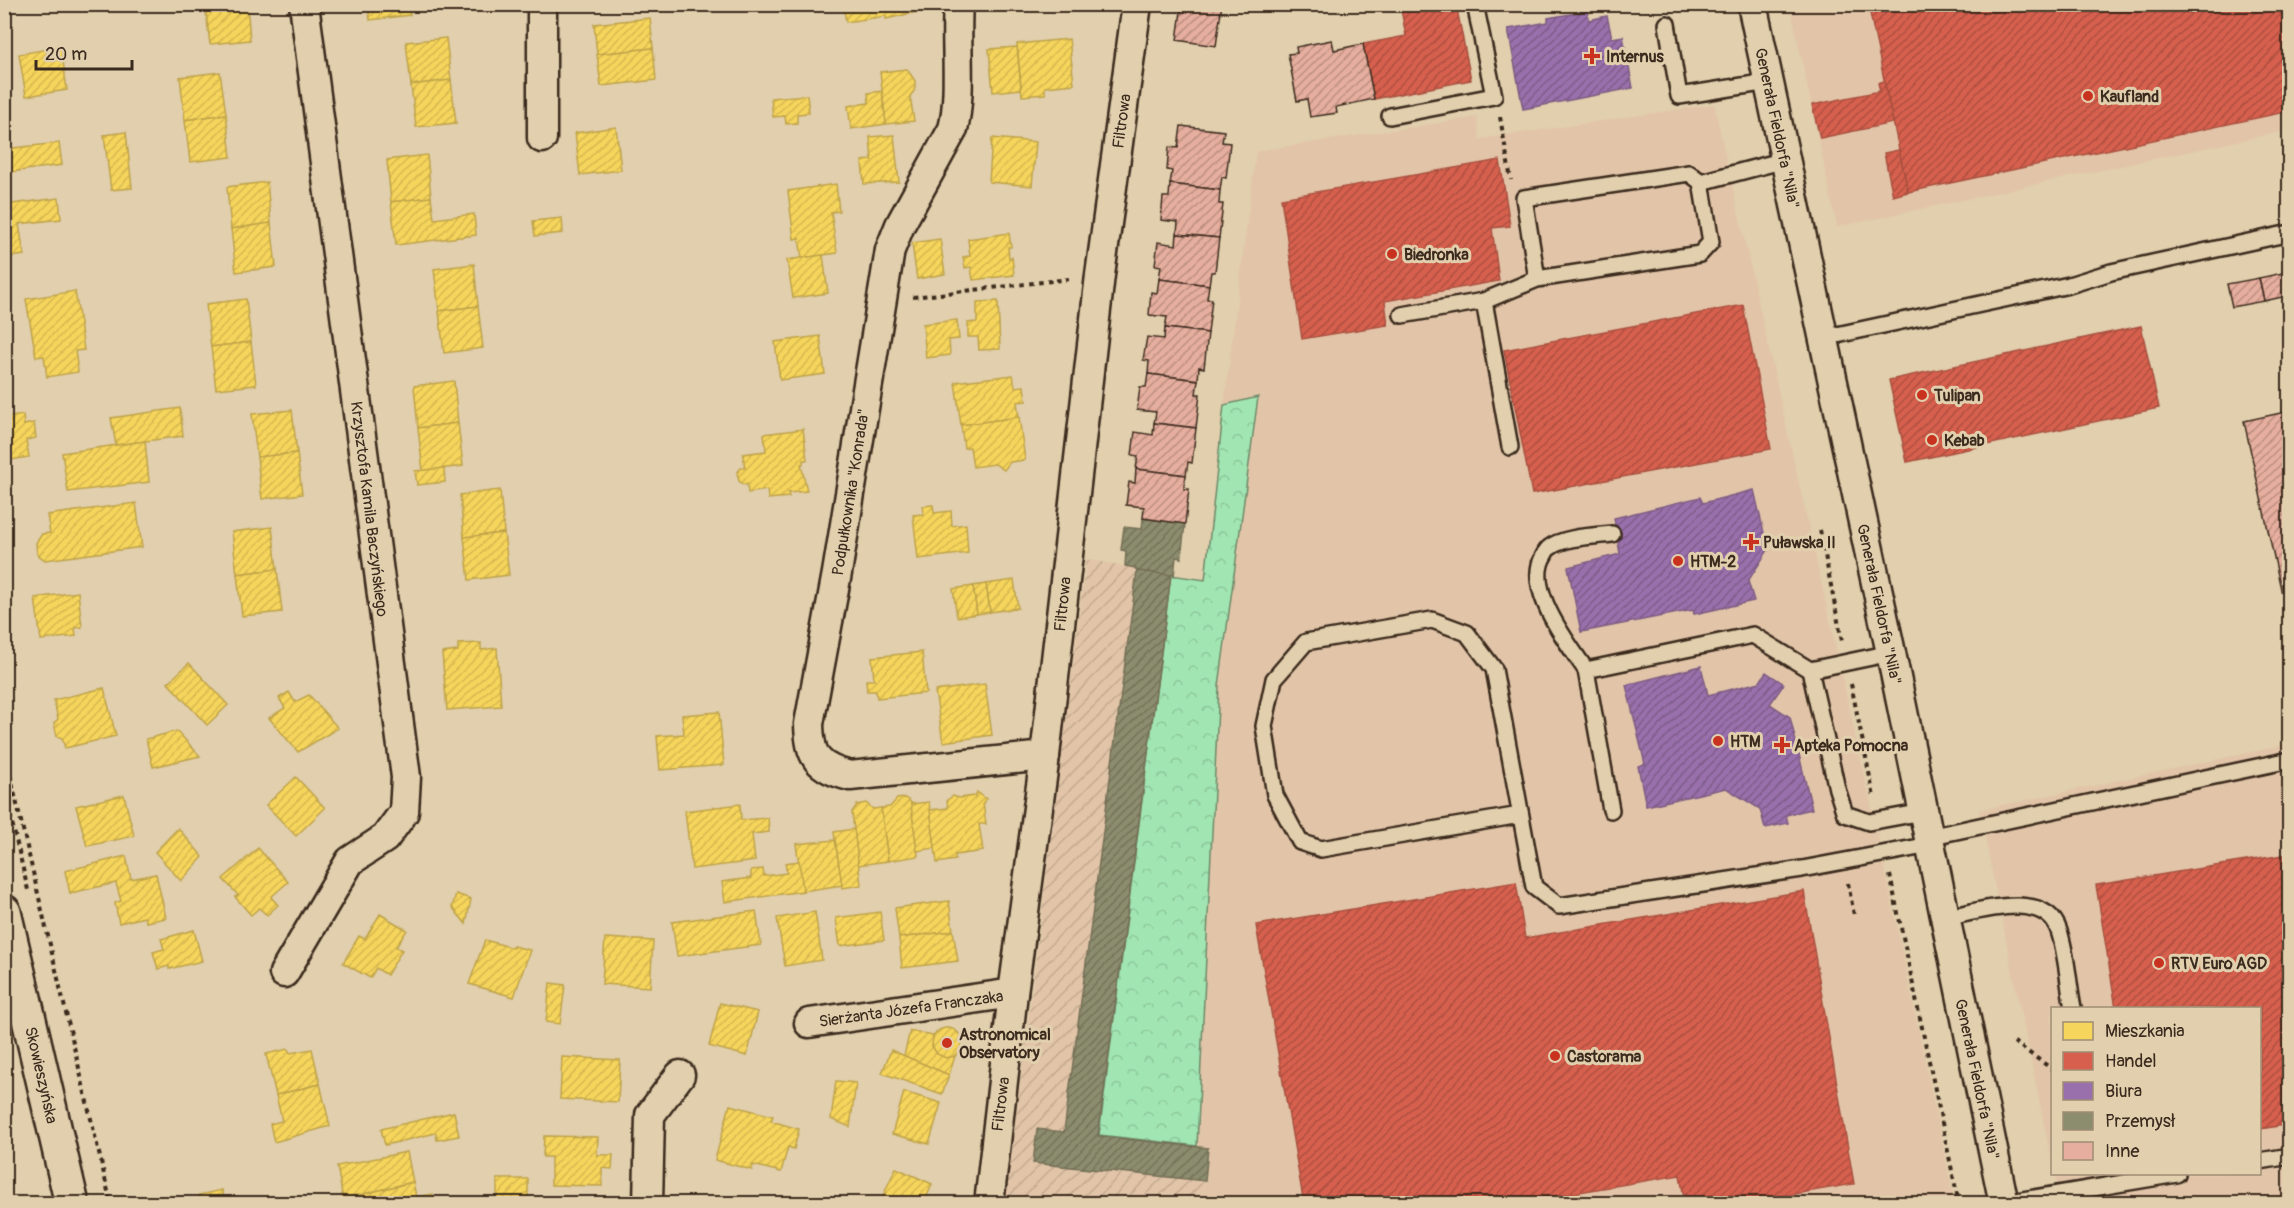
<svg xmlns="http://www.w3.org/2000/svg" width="2294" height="1208" font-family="Pangolin,sans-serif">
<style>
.built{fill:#e2c5a8}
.industrial{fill:url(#industrial-furrows)}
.forest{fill:url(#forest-crowns);stroke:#6e8868;stroke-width:1.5}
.homes{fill:url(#homes-hatch);stroke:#bea249;stroke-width:1.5}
.shops{fill:url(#shops-hatch);stroke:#a8503f;stroke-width:1.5}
.offices{fill:url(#offices-hatch);stroke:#7d5b81;stroke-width:1.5}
.industry{fill:url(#industry-hatch);stroke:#746f56;stroke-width:1.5}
.building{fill:url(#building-hatch);stroke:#3b2a1e;stroke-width:1.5}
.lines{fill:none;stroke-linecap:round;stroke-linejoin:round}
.service-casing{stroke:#3b2a1e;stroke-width:20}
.minor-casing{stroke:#3b2a1e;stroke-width:33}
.tertiary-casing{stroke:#3b2a1e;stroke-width:38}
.path{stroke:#3b2a1e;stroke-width:4;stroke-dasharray:4.5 4.5;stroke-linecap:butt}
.service{stroke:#e1cfad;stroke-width:15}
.minor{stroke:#e1cfad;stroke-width:28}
.tertiary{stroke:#e1cfad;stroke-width:33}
.poi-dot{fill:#c8321e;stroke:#e1cfad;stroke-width:2}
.labels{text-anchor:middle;stroke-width:6;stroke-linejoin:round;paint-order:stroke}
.poi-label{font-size:16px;font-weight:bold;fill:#3b2a1e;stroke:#e1cfad;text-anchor:start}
.street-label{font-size:16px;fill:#3b2a1e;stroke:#e1cfad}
</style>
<defs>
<pattern id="industrial-furrows" width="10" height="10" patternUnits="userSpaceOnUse" patternTransform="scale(1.5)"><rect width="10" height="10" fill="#e2c5a8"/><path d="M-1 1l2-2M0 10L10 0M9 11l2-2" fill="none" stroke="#c3a990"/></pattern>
<pattern id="forest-crowns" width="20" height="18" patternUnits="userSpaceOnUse" patternTransform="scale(1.5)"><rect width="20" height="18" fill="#a1e6b2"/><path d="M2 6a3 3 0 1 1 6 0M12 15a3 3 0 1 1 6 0" fill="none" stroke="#8cc599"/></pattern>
<pattern id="homes-hatch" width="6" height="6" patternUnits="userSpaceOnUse" patternTransform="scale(1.5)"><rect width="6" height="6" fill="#f6d55c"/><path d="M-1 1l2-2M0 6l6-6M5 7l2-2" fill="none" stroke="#d4b750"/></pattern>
<pattern id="shops-hatch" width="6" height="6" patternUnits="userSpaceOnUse" patternTransform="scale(1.5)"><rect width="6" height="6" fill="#d6604d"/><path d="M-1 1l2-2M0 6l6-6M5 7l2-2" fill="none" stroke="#af4f3f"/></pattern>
<pattern id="offices-hatch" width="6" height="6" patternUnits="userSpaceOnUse" patternTransform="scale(1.5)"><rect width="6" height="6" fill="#9970ab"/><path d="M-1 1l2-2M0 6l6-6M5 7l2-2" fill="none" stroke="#7e5c8b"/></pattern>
<pattern id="industry-hatch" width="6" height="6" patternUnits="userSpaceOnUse" patternTransform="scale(1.5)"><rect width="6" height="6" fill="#8c8c6e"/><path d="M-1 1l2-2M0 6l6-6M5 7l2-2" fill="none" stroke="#74735a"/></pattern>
<pattern id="building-hatch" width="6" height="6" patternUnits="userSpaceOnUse" patternTransform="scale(1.5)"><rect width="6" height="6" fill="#e6ae9e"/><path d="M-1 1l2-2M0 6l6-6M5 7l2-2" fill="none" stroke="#bc8e80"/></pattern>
</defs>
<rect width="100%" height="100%" fill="#e1cfad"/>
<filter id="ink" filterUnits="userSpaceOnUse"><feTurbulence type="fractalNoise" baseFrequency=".0167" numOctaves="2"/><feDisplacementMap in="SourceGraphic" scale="12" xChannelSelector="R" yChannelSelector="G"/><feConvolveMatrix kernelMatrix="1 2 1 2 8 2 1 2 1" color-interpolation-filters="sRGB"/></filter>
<g filter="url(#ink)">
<g class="built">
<polygon points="1790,5 2289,5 2289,130 1837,227"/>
<polygon points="1714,104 1877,831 1955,1203 1202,1203 1209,1148 1197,1146 1219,686 1258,397 1224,405 1256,151 1477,117 1480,139"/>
<polygon points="2289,744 2289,1203 2061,1203 2055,1174 2260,1174 2260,1008 2052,1008 2052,1163 1979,810"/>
</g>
<polygon class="industrial" points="1086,559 1171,575 1099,1135 1209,1148 1202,1203 1005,1204"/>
<polygon class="forest" points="1258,397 1219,686 1197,1146 1099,1135 1171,575 1205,580 1224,405"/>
<g class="homes">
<polygon points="205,4 247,4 250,40 210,44"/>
<polygon points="368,4 409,4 410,15 370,20"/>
<polygon points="843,4 916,4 917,12 886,19 886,16 846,22"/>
<polygon points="650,18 653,48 597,54 594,24"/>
<polygon points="446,38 451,80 411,85 406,42"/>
<polygon points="1069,39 1074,84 1045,87 1045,94 1022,96 1017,44"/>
<polygon points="61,47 67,90 26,96 19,54"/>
<polygon points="1017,47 1021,89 993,92 989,49"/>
<polygon points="653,48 656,80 601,86 597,54"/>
<polygon points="907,69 915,81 915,90 910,96 914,121 886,124 880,72"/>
<polygon points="220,72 226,114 185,120 180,77"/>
<polygon points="451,80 456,123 416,127 411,85"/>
<polygon points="882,91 886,124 851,129 848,106 869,103 868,93"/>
<polygon points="807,95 809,113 797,114 797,123 786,124 785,116 773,117 771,98"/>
<polygon points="226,114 231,157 190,162 185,120"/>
<polygon points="616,127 621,170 580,175 575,133"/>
<polygon points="126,132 132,188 111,190 104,135"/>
<polygon points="894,135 899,182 864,184 862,161 872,160 870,137"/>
<polygon points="992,138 1036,142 1032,186 989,182"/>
<polygon points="59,143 62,165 4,173 4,149"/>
<polygon points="427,155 431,197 391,202 387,160"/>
<polygon points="267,182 271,223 231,229 227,187"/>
<polygon points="836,184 839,211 831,212 837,253 802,258 799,238 794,239 788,191"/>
<polygon points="431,197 434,219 474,214 476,235 396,245 391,202"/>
<polygon points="59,198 61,219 19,224 24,255 4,258 4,205"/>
<polygon points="562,218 563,233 535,236 533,221"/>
<polygon points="271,223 276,267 236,272 231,229"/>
<polygon points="1009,233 1011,247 1008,247 1009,258 1012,257 1014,275 973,280 971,267 965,268 963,257 970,256 968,239"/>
<polygon points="940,239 945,274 917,279 912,243"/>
<polygon points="823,255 828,293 793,298 787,260"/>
<polygon points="474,264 478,306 439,311 434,269"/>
<polygon points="75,291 84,350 75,351 78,372 47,377 44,356 36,357 26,299"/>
<polygon points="246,299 251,342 211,347 206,304"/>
<polygon points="998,301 1000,349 979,350 978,337 968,337 968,323 977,322 977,302"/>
<polygon points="478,306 483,348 444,353 439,311"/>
<polygon points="957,320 959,339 949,340 950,355 926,358 923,324"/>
<polygon points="820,336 825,374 780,380 775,342"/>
<polygon points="251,342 256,385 216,389 211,347"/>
<polygon points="1013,375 1015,387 1024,386 1026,401 1017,402 1019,417 961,425 955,382"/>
<polygon points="454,381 458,423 418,428 414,386"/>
<polygon points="180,408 183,436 116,445 111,418"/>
<polygon points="292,410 297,453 257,457 252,414"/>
<polygon points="23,415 24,425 34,423 36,438 26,440 29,457 4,461 4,418"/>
<polygon points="1019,417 1025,460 1010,462 1004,470 995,464 973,467 970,447 964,448 961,425"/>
<polygon points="458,423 463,466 423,471 418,428"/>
<polygon points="803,429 807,460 803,460 803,464 801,464 807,491 788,493 789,497 768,499 767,490 748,493 747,484 743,485 739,481 737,473 741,468 745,468 743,454 766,451 764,434"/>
<polygon points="145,441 149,482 68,492 62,453"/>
<polygon points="297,453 302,494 262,499 257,457"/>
<polygon points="444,468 445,482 417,485 415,471"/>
<polygon points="500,490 504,533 464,537 460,495"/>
<polygon points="136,503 142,547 45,560 37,554 36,543 42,534 50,533 47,515"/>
<polygon points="933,505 934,513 951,511 952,526 966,524 968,553 918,559 913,515 924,514 923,506"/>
<polygon points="272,527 277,569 237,574 232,532"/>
<polygon points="504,533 509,575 469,580 464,537"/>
<polygon points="277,569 282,612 242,616 237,574"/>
<polygon points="1014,580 1018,608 990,612 986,584"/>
<polygon points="986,584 990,612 977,614 973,586"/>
<polygon points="973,586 977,614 957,617 953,589"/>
<polygon points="78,592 82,627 75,628 76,636 41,640 35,598"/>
<polygon points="481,643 481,650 497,648 501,706 447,710 442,653 458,651 458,644"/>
<polygon points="922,652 926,693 877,698 876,691 867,691 866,680 874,680 872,657"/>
<polygon points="189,663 228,705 207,725 168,683"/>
<polygon points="985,684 992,735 943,742 935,691"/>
<polygon points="104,688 116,736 65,748 62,738 57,736 54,723 58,719 54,700"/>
<polygon points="289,692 295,702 309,695 338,728 298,752 269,718 285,708 279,698"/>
<polygon points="719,712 724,765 660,770 657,736 684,734 682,715"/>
<polygon points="177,731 200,756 153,767 146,739"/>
<polygon points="296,777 325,808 296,836 266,805"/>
<polygon points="977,792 986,799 983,803 986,824 979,824 983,851 955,855 955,860 937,863 930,810 948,808 947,800 953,796 959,798 975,796"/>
<polygon points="124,795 134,836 87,846 76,806"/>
<polygon points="905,798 913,804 911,804 918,856 888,861 881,808 890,807 897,799"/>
<polygon points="929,802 935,848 917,851 911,804"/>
<polygon points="866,803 873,809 881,808 888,861 858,865 852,812 857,805"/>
<polygon points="740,804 741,820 768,818 769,832 752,834 755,861 692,869 685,811"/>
<polygon points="178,828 203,857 181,881 155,852"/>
<polygon points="854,829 861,885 842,888 834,832"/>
<polygon points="835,840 842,885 803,891 796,844"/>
<polygon points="258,848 288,882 271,897 278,905 267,915 259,908 251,915 235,897 238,895 223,879"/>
<polygon points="126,856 131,879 156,874 166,918 146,922 145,917 119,923 115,903 121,901 116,883 70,893 65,871"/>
<polygon points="799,861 803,891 725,902 722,882 751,878 751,870 763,869 764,876 787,873 785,863"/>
<polygon points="456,894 471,899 466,924 452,907"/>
<polygon points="949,901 953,931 899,938 895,908"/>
<polygon points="756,911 761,945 677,956 672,922"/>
<polygon points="815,912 822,960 785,966 777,918"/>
<polygon points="880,912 884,940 840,946 836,918"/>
<polygon points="380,914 407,930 396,947 402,950 387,975 376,968 370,978 343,963 359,936 365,939"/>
<polygon points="194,930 202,961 169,969 169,966 158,969 153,952 164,949 161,939"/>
<polygon points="953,931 958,961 902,968 899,938"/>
<polygon points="605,938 653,941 650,987 602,984"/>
<polygon points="485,940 513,948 513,946 530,950 514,997 469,984"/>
<polygon points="550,983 565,985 560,1024 546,1022"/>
<polygon points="720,1003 758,1012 747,1056 709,1046"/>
<circle cx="947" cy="1043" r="15"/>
<polygon points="910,1031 933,1036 932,1046 937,1054 946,1058 955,1056 949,1075 904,1056"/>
<polygon points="288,1049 290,1053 312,1049 320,1084 276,1095 266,1054"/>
<polygon points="891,1050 949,1075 942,1094 882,1073"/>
<polygon points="562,1057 620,1060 618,1102 560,1099"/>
<polygon points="836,1081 856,1083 850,1127 831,1119"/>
<polygon points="320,1084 330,1126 274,1142 270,1124 282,1121 276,1095"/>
<polygon points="904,1092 941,1103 929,1144 892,1134"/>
<polygon points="730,1105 773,1116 771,1121 799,1129 794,1149 788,1147 781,1172 753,1165 752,1170 715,1160"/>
<polygon points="454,1112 459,1136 437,1140 436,1133 385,1145 381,1129"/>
<polygon points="544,1136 598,1137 597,1155 613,1155 612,1169 602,1168 602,1186 551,1185 551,1157 543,1157"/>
<polygon points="407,1152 413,1182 343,1199 337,1166"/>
<polygon points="896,1168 932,1184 924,1204 879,1204"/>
<polygon points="497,1179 528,1179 528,1204 497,1203"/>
<polygon points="413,1182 416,1197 433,1194 435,1204 344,1204 343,1199"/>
<polygon points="222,1190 225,1204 195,1204 200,1202 199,1195"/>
</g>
<g class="shops">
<polygon points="1400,4 1456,4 1471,80 1374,99 1363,44 1406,36"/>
<polygon points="1868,4 2290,4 2290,111 1908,192"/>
<polygon points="1884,81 1893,123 1820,138 1812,105 1880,91 1878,83"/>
<polygon points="1899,150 1908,192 1893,196 1884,153"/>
<polygon points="1500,160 1510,226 1492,228 1499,281 1385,301 1388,325 1302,339 1281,198"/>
<polygon points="1743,305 1771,449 1532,494 1504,350"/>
<polygon points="2141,326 2159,408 1907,462 1889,380"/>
<polygon points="2290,854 2290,1124 2260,1129 2260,1008 2116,1008 2096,885"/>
<polygon points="1516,882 1525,938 1804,891 1854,1184 1735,1204 1685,1204 1680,1175 1508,1204 1304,1204 1256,925"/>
</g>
<g class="offices">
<polygon points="1587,11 1589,20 1607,16 1612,38 1623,36 1633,88 1523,109 1508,29 1548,22 1548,18"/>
<polygon points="1754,490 1768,550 1748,581 1754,601 1694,614 1693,610 1581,632 1568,567 1620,554 1614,518 1700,497 1703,503"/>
<polygon points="1701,666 1708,695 1760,682 1766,672 1784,684 1770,704 1790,717 1812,809 1786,815 1788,823 1765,828 1760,809 1726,788 1646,806 1638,766 1645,764 1626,685"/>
</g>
<g class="industry">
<polygon points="1143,518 1185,524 1181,558 1176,557 1174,576 1137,571 1135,568 1125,566 1126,551 1121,550 1124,527 1142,529"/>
<polygon points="1137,571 1171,575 1098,1136 1208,1148 1205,1181 1033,1163 1037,1129 1064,1132"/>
</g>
<g class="building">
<polygon points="1182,4 1222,4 1216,46 1177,40"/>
<polygon points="1332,40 1334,50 1363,44 1374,99 1336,107 1337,113 1310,117 1307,99 1297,101 1288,54 1297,53 1296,47"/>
<polygon points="1181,126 1224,131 1222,142 1230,143 1226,178 1222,177 1220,190 1170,184 1172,171 1167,170 1169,147 1178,148"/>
<polygon points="1170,184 1220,190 1219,204 1223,204 1219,238 1177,234 1178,222 1161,220 1163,197 1169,197"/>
<polygon points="1177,234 1219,238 1215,272 1211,272 1209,285 1159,279 1161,266 1155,265 1158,242 1176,245"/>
<polygon points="2283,273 2287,296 2264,301 2259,278"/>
<polygon points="2259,278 2264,301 2232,307 2227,284"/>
<polygon points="1159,279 1209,285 1207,299 1212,299 1208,333 1165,328 1167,317 1149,315 1151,292 1157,293"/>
<polygon points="1165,328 1208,333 1204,368 1199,367 1198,380 1148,374 1149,361 1143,360 1147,337 1164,339"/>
<polygon points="1148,374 1198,380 1196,394 1200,394 1196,428 1154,423 1156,412 1137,410 1140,387 1146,387"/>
<polygon points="2290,411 2290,630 2244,421"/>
<polygon points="1154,423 1196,428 1192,463 1188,462 1186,475 1136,469 1138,456 1132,455 1135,432 1153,435"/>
<polygon points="1136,469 1186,475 1184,489 1189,489 1185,524 1143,518 1144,507 1126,505 1129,482 1135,483"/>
</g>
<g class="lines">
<g class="service-casing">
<g id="service">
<polyline points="1667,24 1679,96 1768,82"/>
<polyline points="1390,116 1494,96 1475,4"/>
<polyline points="1701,182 1785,160"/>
<polyline points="1484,301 1510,447"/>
<polyline points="1402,315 1484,301 1537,279 1700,254 1711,242 1701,182 1689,173 1524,198 1537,279"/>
<polyline points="1823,338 2069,285 2111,272 2290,233"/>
<path d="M1586 670C1568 644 1527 591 1542 559 1544 556 1546 550 1549 548 1562 537 1595 536 1612 534"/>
<polyline points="1810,670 1837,789 1845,814 1869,822 1923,812"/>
<polyline points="1611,810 1586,670 1753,635 1810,670 1891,653"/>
<polyline points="1520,815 1321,849 1300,842 1275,795 1264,726 1274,679 1306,642 1432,620 1467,633 1494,669 1534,887 1559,906 1802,869 1930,845"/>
<polyline points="1928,837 2290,760"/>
<path d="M1945 918C1977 912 2045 888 2059 931 2067 955 2068 983 2073 1008"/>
<polyline points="2260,1161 2290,1156"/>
<polyline points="2004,1203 2177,1174"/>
</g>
</g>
<g class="minor-casing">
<g id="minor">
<path d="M958 4C955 43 962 93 953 129L900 225 890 250 837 573 809 724C810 758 817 767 850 776L1045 756"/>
<polyline points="1752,4 1891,653 2004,1204"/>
<polyline points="542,138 542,4"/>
<polyline points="284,973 350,861 385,838 404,812 406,777 304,4"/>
<polyline points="809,1023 1013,993"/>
<polyline points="648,1204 650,1115 680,1075"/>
<polyline points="989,1204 1013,993 1045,756 1100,275 1137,4"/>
</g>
</g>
<g class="tertiary-casing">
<polyline id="tertiary" points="4,912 72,1204"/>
</g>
<g class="path">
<polyline points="1500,117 1511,180"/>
<polyline points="913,297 1069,279"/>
<polyline points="1820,530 1842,641"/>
<polyline points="1851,684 1874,797"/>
<polyline points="4,749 111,1204"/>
<polyline points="4,789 28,890"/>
<polyline points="1890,875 1959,1204"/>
<polyline points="1848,883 1854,915"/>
<polyline points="2014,1042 2052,1069"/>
<polyline points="16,1204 38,1198"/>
</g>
<use href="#service" class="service"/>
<use href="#minor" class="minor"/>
<use href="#tertiary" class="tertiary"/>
</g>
</g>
<g class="poi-dot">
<path d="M1589 47h6v6h6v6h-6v6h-6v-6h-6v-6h6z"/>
<circle cx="2088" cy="96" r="6"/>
<circle cx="1392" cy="254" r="6"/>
<circle cx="1922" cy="395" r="6"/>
<circle cx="1932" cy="440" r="6"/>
<path d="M1748 533h6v6h6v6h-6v6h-6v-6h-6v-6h6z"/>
<circle cx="1678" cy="561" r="6"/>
<circle cx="1718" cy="741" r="6"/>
<path d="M1779 736h6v6h6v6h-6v6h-6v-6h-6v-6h6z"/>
<circle cx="2159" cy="963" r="6"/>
<circle cx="947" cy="1043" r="6"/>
<circle cx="1555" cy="1056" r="6"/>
</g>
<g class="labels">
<g class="poi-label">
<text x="1606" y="62">Internus</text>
<text x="2100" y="102">Kaufland</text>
<text x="1404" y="260">Biedronka</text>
<text x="1934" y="401">Tulipan</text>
<text x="1944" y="446">Kebab</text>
<text x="1763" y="548">Puławska II</text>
<text x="1690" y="567">HTM-2</text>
<text x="1730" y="747">HTM</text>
<text x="1794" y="751">Apteka Pomocna</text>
<text x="2171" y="969">RTV Euro AGD</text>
<text x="959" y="1040">Astronomical<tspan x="959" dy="18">Observatory</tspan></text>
<text x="1567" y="1062">Castorama</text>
</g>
<g class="street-label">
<text transform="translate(1121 121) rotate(-82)" y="6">Filtrowa</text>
<text transform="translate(1778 128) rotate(78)" y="6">Generała Fieldorfa "Nila"</text>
<text transform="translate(850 492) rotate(-81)" y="6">Podpułkownika "Konrada"</text>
<text transform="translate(370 509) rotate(83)" y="6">Krzysztofa Kamila Baczyńskiego</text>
<text transform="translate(1062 604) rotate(-84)" y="6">Filtrowa</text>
<text transform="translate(1880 604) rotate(78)" y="6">Generała Fieldorfa "Nila"</text>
<text transform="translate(911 1008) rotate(-8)" y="6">Sierżanta Józefa Franczaka</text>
<text transform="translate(42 1075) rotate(77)" y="6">Skowieszyńska</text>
<text transform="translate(1978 1079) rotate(78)" y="6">Generała Fieldorfa "Nila"</text>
<text transform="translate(1000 1104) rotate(-83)" y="6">Filtrowa</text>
</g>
</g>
<rect width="2294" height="1208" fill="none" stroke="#e1cfad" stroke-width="24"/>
<rect x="12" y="12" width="2270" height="1184" fill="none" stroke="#3b2a1e" stroke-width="2" filter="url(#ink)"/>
<rect x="2051" y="1007" width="210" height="168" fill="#e1cfad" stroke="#9f8d74" stroke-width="1.5"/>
<rect x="2063" y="1022" width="30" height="18" fill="#f6d55c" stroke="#9f8d74" stroke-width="1.5"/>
<text x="2105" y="1037" font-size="18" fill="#3b2a1e">Mieszkania</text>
<rect x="2063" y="1052" width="30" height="18" fill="#d6604d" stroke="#9f8d74" stroke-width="1.5"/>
<text x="2105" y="1067" font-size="18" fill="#3b2a1e">Handel</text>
<rect x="2063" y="1082" width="30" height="18" fill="#9970ab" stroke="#9f8d74" stroke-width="1.5"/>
<text x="2105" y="1097" font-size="18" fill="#3b2a1e">Biura</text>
<rect x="2063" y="1112" width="30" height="18" fill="#8c8c6e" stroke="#9f8d74" stroke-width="1.5"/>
<text x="2105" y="1127" font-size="18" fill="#3b2a1e">Przemysł</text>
<rect x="2063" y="1142" width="30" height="18" fill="#e6ae9e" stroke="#9f8d74" stroke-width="1.5"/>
<text x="2105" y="1157" font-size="18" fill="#3b2a1e">Inne</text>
<path d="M36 60v9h96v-9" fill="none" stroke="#3b2a1e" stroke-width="3"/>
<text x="45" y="60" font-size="18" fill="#3b2a1e" stroke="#e1cfad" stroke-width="4.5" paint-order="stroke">20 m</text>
</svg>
